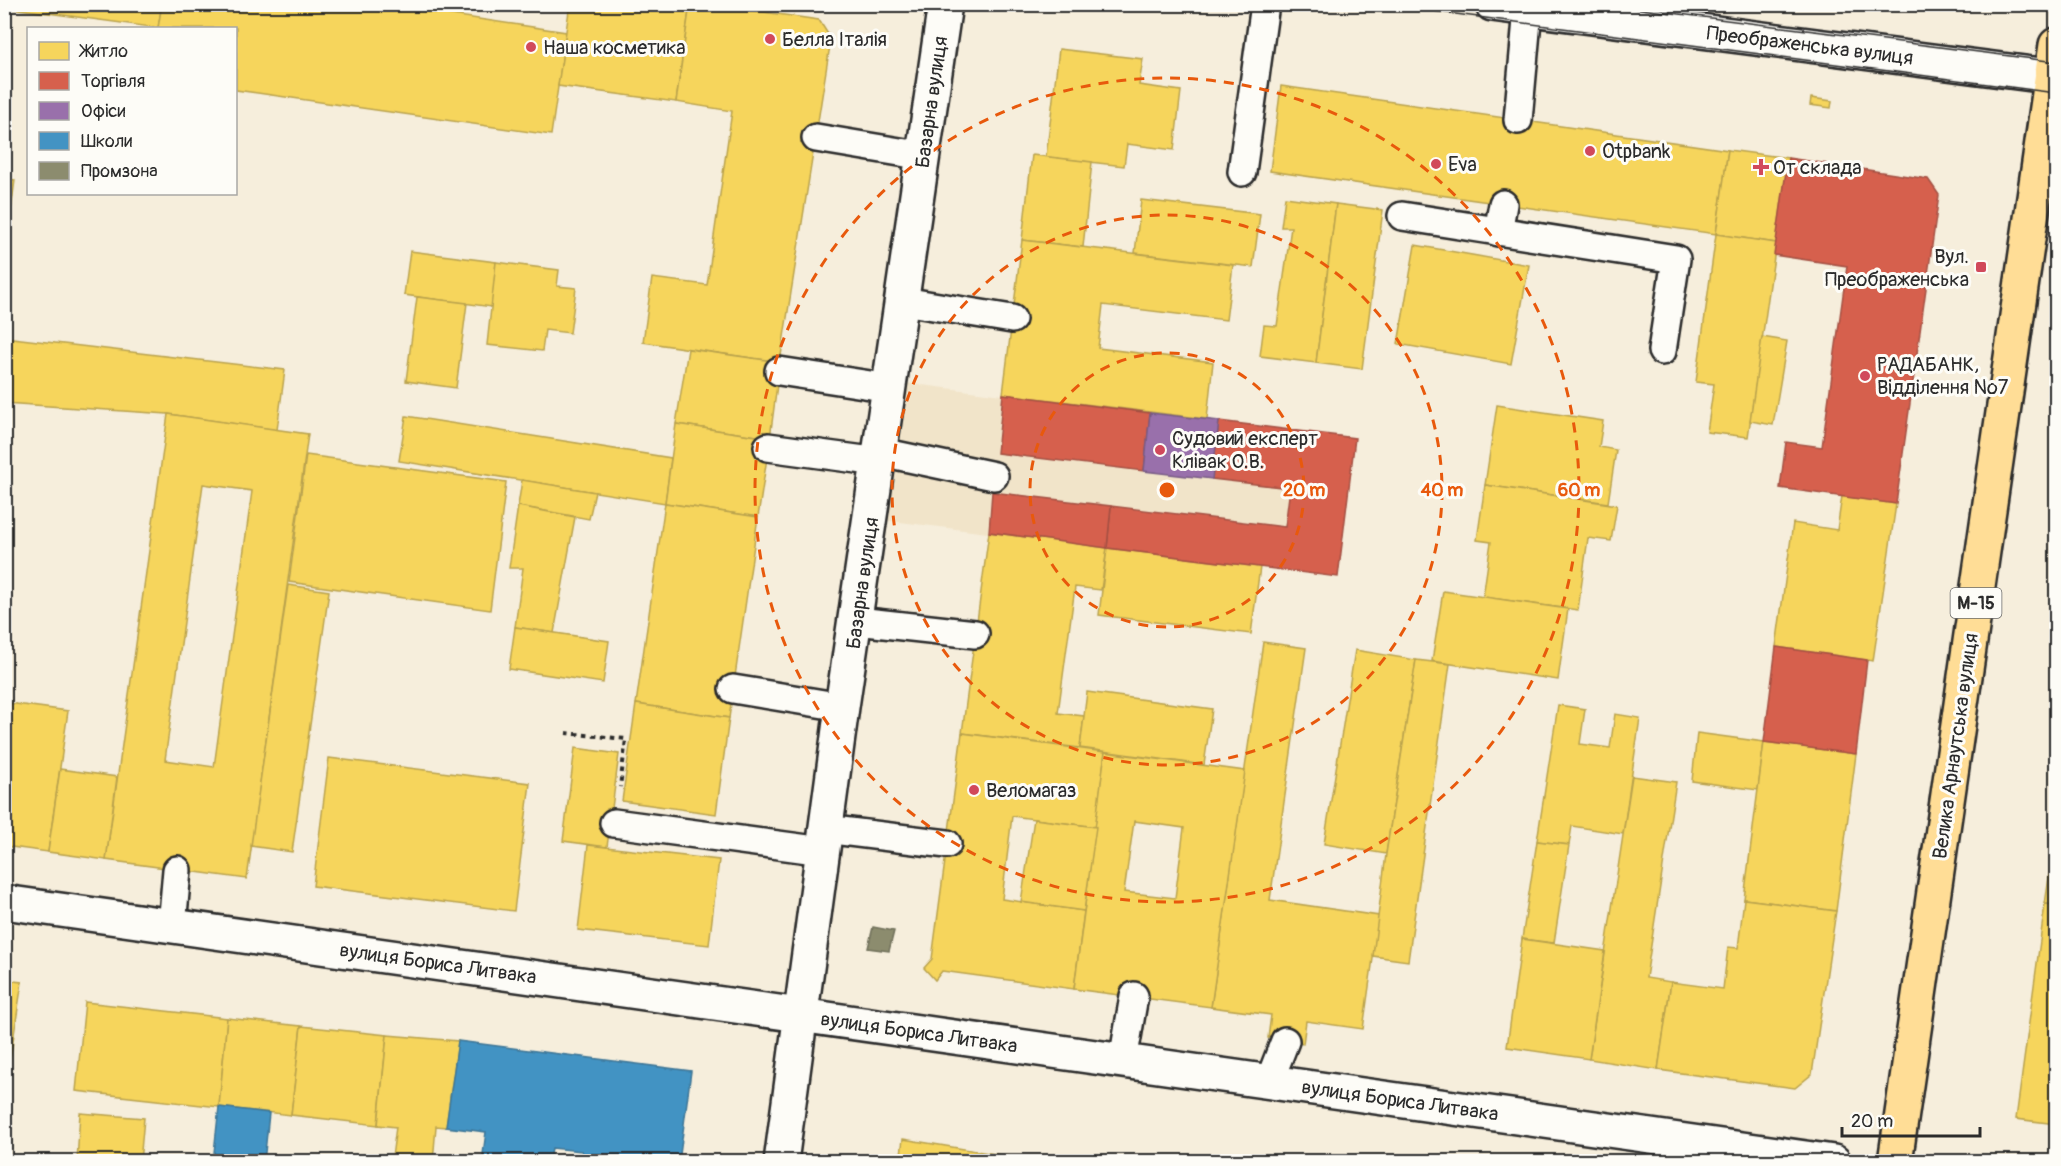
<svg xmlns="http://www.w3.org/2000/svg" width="2061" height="1166" font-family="Pangolin,sans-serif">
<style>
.built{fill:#f1e4c9}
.homes{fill:#f6d55c;stroke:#b9a24d;stroke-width:1.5;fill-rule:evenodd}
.shops{fill:#d6604d;stroke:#a35043;stroke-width:1.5}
.offices{fill:#9970ab;stroke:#785b85;stroke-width:1.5}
.schools{fill:#4393c3;stroke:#3c7495;stroke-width:1.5}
.industry{fill:#8c8c6e;stroke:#6f6f5a;stroke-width:1.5}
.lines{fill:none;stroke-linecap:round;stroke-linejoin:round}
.service-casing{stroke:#2b2b2b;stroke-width:32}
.minor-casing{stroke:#2b2b2b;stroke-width:38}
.secondary-casing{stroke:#2b2b2b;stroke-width:38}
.primary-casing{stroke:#2b2b2b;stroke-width:38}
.path{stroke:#2b2b2b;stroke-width:4;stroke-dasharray:4.5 4.5;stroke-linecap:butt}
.service{stroke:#fdfcf7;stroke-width:27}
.minor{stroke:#fdfcf7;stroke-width:33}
.secondary{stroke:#fdfcf7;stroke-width:33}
.primary{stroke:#ffdd96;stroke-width:33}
.tram{stroke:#2b2b2b;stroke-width:1.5}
.ring{fill:none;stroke:#e8590c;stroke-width:3;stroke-dasharray:10 8}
.poi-dot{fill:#d1495b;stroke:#fdfcf7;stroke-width:2}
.labels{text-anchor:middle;stroke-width:6;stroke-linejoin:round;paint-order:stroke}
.shield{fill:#fdfcf7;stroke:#6a6a68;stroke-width:1.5}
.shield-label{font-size:18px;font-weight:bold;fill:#2b2b2b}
.poi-label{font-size:20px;fill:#2b2b2b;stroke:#fdfcf7;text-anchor:start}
.street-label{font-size:20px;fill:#2b2b2b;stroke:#fdfcf7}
.centre{fill:#e8590c;stroke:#fdfcf7;stroke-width:3}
.ring-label{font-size:18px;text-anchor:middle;font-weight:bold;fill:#e8590c;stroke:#fdfcf7;stroke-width:6;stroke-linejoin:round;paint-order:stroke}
</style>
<rect width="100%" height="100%" fill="#f6eedc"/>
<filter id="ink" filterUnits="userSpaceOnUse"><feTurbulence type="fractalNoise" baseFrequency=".0167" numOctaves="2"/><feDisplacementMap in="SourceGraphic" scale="12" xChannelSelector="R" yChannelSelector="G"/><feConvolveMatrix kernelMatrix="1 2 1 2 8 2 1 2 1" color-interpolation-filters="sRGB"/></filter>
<g filter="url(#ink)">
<polygon class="built" points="897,382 1355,438 1338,577 876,519"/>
<g class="homes">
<polygon points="4,4 162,4 158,28 4,7"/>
<polygon points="162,4 378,4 566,32 551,135 236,90 236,28 158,28"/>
<polygon points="570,4 690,4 676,102 558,86"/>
<polygon points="690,4 708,4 819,20 831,39 780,362 643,342 652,278 707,285 732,111 676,102"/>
<polygon points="1059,49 1143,59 1139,85 1181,91 1174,150 1127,144 1124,166 1046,157"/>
<polygon points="1281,86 1728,150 1716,234 1270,171"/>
<polygon points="4,88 8,88 4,116"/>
<polygon points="1811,98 1832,101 1831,108 1810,105"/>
<polygon points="1728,150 1788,158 1776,243 1716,234"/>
<polygon points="1032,155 1092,162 1083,247 1022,240"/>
<polygon points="4,179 15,180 7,241 4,241"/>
<polygon points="1285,197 1336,204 1316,363 1260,356 1264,325 1277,326 1291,227 1281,227"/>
<polygon points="1141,200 1260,214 1253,267 1135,253"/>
<polygon points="1336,204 1383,210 1362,369 1316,363"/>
<polygon points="1716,234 1776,243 1748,437 1707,432 1714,384 1696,382"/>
<polygon points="1022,240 1233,265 1226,320 1103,305 1098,348 1213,362 1207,419 1003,394"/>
<polygon points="1415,245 1529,265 1511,364 1398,344"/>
<polygon points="410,251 496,262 492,307 404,295"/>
<polygon points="496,262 559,270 557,286 576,288 570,333 545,330 542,351 487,345"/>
<polygon points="417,297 467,303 456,388 406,381"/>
<polygon points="4,337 285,370 277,430 168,414 4,403"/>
<polygon points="1762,337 1787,341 1773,425 1750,421"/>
<polygon points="688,349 780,362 770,438 676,424"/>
<polygon points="1497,405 1603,421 1599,447 1616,450 1608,503 1485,485"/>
<path d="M168 414 308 434 247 879 106 860ZM203 484 252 491 214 767 165 760Z"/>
<polygon points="406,416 671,458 665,503 399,461"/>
<polygon points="676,424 770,438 758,517 665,503"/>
<polygon points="306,455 506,482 490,610 289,582"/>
<polygon points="522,480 595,492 589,519 518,506"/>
<polygon points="1485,485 1617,505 1611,541 1588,538 1578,610 1483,597 1491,542 1477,540"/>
<polygon points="1842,496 1896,504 1873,661 1776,647 1793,523 1837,530"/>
<polygon points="665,503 758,517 729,718 636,704"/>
<polygon points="518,506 575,517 554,633 515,627 523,568 509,568"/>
<polygon points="989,532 1107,548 1101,590 1075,587 1058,713 1084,716 1080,748 962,733"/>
<polygon points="1107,548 1260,567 1251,634 1099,615"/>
<polygon points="288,585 329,591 292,852 251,846"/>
<polygon points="1443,591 1568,609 1558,680 1432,661"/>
<polygon points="515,627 609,641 603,683 509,669"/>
<polygon points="1263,642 1306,648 1270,900 1379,916 1363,1029 1306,1021 1303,1044 1268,1038 1271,1015 1211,1007"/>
<polygon points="1355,650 1416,660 1386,854 1324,844"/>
<polygon points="1416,660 1450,664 1408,961 1373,956 1386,854"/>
<polygon points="1087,692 1212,709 1204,765 1080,748"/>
<polygon points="8,703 68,711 48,852 4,846 4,729"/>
<polygon points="636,704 729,718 716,814 622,801"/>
<polygon points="1558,705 1585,709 1580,744 1610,748 1615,714 1640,718 1623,834 1572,826 1569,845 1537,841"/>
<polygon points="962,733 1105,752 1096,827 1012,816 1002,899 1084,911 1074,989 942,971 935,980 924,968 932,959"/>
<polygon points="1697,733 1764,742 1758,790 1692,781"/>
<polygon points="1764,742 1856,754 1836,911 1744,899"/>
<polygon points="575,748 619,754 607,847 563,841"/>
<path d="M1105 752 1245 771 1211 1007 1074 989ZM1134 821 1184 828 1175 898 1124 892Z"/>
<polygon points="329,758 530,783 514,911 313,886"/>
<polygon points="60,769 117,777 106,860 48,852"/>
<polygon points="1632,776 1676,782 1646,978 1671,982 1658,1070 1589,1059"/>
<polygon points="1034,819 1096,827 1084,911 1021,902"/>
<polygon points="2056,831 2056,905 2045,904"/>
<polygon points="1537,841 1569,845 1554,943 1522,939"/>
<polygon points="588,845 719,860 709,945 578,930"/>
<polygon points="1744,899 1836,911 1812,1074 1795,1088 1658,1070 1671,982 1723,989 1728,947 1738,948"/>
<polygon points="2045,904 2056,905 2056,1124 2016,1119"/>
<polygon points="1522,939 1605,951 1589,1059 1507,1047"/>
<polygon points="4,980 22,982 7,1080 4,1079"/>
<polygon points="85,1002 227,1018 219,1107 76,1091"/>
<polygon points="227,1018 301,1026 291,1115 219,1107"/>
<polygon points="301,1026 387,1035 378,1125 291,1115"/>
<polygon points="387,1035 458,1041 446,1127 436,1126 433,1162 392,1157 396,1127 378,1125"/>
<polygon points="80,1113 144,1118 140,1162 77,1162"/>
<polygon points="903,1139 1044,1162 900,1162"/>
</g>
<g class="shops">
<polygon points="1788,158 1928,179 1939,195 1896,504 1780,488 1786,442 1822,447 1847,266 1774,255"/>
<polygon points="1003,394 1150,413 1144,471 997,453"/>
<polygon points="1219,421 1355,438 1338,577 1107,548 1111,506 1285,527 1290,488 1212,479"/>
<polygon points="992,492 1111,506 1107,548 989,532"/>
<polygon points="1776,647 1867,660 1856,754 1764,742"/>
</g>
<polygon class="offices" points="1150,413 1219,421 1212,479 1144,471"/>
<g class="schools">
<polygon points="458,1041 691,1071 679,1162 580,1162 582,1151 552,1148 550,1162 482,1162 486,1132 446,1127"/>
<polygon points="219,1107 269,1113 264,1162 213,1162"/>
</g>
<polygon class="industry" points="873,927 894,931 889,951 868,948"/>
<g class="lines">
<g class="service-casing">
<g id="service">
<polyline points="1518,120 1528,9"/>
<polyline points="816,138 924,156"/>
<polyline points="1242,172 1265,4"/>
<polyline points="1402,216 1676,259 1662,351"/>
<polyline points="1498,232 1503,204"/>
<polyline points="903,301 1012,319"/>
<polyline points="779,371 890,388"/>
<polyline points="768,447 879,462"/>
<polyline points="881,452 994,476"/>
<polyline points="857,621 975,634"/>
<polyline points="733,689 842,707"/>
<polyline points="614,823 823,851"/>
<polyline points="825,829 947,844"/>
<polyline points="172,926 177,870"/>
<polyline points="1123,1061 1134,996"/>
<polyline points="1269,1082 1285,1041"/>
</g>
</g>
<g class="minor-casing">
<g id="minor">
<polyline points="4,902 1834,1162"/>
<polyline points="781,1162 842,707 945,4"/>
</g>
</g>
<g class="secondary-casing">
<polyline id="secondary" points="1492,4 2056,77"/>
</g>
<g class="primary-casing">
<polyline id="primary" points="1895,1162 2056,45"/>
</g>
<polyline class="path" points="566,733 626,739 620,787"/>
<use href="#service" class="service"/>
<use href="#minor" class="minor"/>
<use href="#secondary" class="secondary"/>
<use href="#primary" class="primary"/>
<g class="tram">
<polyline points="1380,4 2056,93"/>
<polyline points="1602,4 2056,62"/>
</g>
</g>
</g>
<g class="ring">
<circle cx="1167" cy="490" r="137"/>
<circle cx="1167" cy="490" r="275"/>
<circle cx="1167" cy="490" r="412"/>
</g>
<g class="poi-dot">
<circle cx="770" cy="39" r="6"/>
<circle cx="531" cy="47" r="6"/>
<circle cx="1590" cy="151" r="6"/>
<circle cx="1436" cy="164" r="6"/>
<path d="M1758 158h6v6h6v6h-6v6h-6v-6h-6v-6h6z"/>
<rect x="1975" y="261" width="12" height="12" rx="3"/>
<circle cx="1865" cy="376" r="6"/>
<circle cx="1160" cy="450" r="6"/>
<circle cx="974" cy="790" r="6"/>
</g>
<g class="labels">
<rect class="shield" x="1950.5" y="588" width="51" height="30" rx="4.5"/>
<g class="shield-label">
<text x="1976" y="609">М-15</text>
</g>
<g class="poi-label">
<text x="782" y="46">Белла Італія</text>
<text x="543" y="54">Наша косметика</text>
<text x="1602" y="158">Otpbank</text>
<text x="1448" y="171">Eva</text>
<text x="1773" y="174">От склада</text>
<text x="1969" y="263" text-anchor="end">Вул.<tspan x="1969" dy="23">Преображенська</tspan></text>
<text x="1877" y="371">РАДАБАНК,<tspan x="1877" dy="23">Відділення №7</tspan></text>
<text x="1172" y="445">Судовий експерт<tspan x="1172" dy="23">Клівак О.В.</tspan></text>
<text x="986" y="797">Веломагаз</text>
</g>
<g class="street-label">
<text transform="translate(1810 45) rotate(7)" y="7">Преображенська вулиця</text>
<text transform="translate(931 102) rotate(-82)" y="7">Базарна вулиця</text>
<text transform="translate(862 583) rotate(-82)" y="7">Базарна вулиця</text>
<text transform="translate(1955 746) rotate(-82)" y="7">Велика Арнаутська вулиця</text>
<text transform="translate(438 963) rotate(8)" y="7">вулиця Бориса Литвака</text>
<text transform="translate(919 1032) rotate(8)" y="7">вулиця Бориса Литвака</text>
<text transform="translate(1400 1100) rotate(8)" y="7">вулиця Бориса Литвака</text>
</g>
</g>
<circle cx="1167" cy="490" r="9" class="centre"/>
<g class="ring-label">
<text x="1304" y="496">20 m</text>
<text x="1442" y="496">40 m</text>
<text x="1579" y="496">60 m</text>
</g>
<rect width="2061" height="1166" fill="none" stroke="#fdfcf7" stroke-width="24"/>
<rect x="12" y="12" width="2037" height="1142" fill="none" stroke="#2b2b2b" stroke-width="2" filter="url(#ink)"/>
<rect x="27" y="27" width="210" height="168" fill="#fdfcf7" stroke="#a9a8a5" stroke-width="1.5"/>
<rect x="39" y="42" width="30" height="18" fill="#f6d55c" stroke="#a9a8a5" stroke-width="1.5"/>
<text x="81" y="57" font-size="18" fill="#2b2b2b">Житло</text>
<rect x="39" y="72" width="30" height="18" fill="#d6604d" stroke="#a9a8a5" stroke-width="1.5"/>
<text x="81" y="87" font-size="18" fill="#2b2b2b">Торгівля</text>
<rect x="39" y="102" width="30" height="18" fill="#9970ab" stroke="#a9a8a5" stroke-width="1.5"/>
<text x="81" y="117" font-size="18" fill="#2b2b2b">Офіси</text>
<rect x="39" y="132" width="30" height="18" fill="#4393c3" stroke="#a9a8a5" stroke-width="1.5"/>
<text x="81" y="147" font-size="18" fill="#2b2b2b">Школи</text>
<rect x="39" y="162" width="30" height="18" fill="#8c8c6e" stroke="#a9a8a5" stroke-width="1.5"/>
<text x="81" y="177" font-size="18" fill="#2b2b2b">Промзона</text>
<path d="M1842 1127v9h138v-9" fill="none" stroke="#2b2b2b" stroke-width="3"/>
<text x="1851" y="1127" font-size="18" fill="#2b2b2b" stroke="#fdfcf7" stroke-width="4.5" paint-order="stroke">20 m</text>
</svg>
